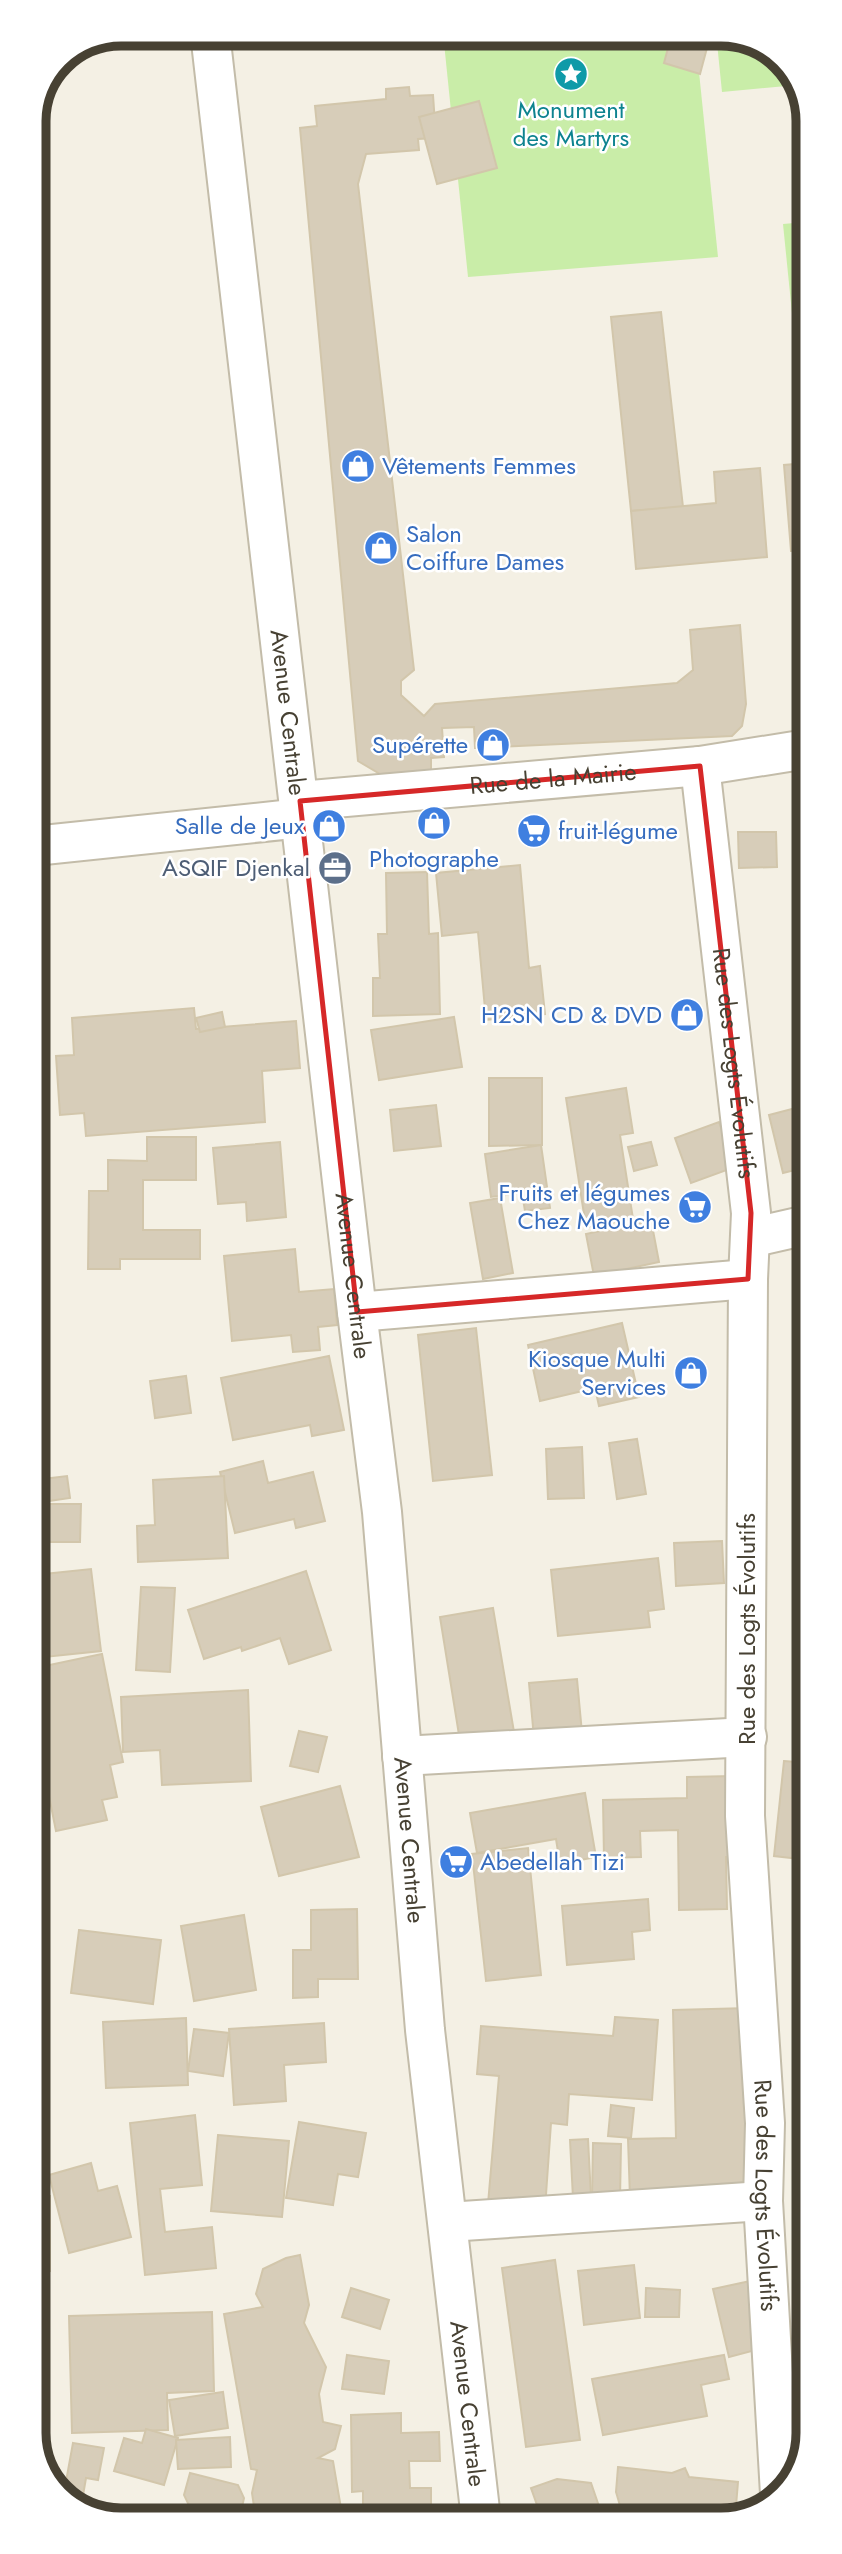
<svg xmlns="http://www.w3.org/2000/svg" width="842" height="2554" font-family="Jost,sans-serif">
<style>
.green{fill:#c9eda8}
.building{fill:#d7cdb9;stroke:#d2c6ab;stroke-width:2}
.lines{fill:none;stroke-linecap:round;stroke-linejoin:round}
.minor-casing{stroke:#c3bca9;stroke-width:42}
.minor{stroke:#fff;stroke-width:38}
.marked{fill:none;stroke:#d62828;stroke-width:5;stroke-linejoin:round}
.labels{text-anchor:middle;stroke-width:5;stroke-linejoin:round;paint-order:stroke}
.culture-label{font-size:24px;fill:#0d838f;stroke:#fff}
.shop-label{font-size:24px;fill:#366cbe;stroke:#fff;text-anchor:end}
.street-label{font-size:24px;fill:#474133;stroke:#fff}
.service-label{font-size:24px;fill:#4e5e75;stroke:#fff;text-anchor:end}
.rim{fill:none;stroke:#474133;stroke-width:9}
</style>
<rect width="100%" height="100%" fill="#f4f0e4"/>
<g class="green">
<polygon points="443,33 695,33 718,257 468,277"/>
<polygon points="716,33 728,33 779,55 797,85 722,92"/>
<polygon points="806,222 806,442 805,442 783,224"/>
</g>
<g class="building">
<polygon points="672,33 711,33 700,74 664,63"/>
<polygon points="409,87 410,96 433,95 436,138 418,139 419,150 366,154 358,184 414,670 401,681 401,695 424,716 435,704 677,683 693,670 690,630 740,625 746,704 742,726 732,736 475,748 474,727 442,728 444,757 431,758 431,771 380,774 358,761 300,128 317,126 315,106 386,99 386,89"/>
<polygon points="479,101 497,168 437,184 419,117"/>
<polygon points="661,312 683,507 631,511 611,317"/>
<polygon points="806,463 806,550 791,551 784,465"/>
<polygon points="760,468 767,557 636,569 631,511 716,503 714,472"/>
<polygon points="738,832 776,832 777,867 739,868"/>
<polygon points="520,865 529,968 540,966 545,1014 486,1020 478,932 442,936 436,873"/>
<polygon points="427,872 429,934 438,933 440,1014 373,1016 373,978 380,978 378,934 387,934 386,873"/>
<polygon points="194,1008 196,1029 296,1021 300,1068 262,1071 265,1122 86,1136 84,1113 60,1115 56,1056 74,1055 72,1018"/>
<polygon points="222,1012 225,1027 200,1032 196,1018"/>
<polygon points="454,1017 462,1067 379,1080 371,1030"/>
<polygon points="489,1078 542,1078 542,1145 489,1146"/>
<polygon points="626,1088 633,1133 620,1135 633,1219 586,1227 566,1098"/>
<polygon points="436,1105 441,1146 394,1151 390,1110"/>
<polygon points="807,1105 807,1167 783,1173 769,1115"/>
<polygon points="719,1122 735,1167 691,1183 675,1138"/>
<polygon points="147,1137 196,1137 196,1180 143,1180 143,1230 200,1230 200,1259 120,1259 120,1269 88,1269 89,1191 108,1191 108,1160 147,1161"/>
<polygon points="280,1142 286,1217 247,1221 246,1202 218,1204 213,1148"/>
<polygon points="651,1142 657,1165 634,1171 628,1147"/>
<polygon points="541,1145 550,1208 525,1211 522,1193 491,1197 485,1154"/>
<polygon points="500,1198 513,1273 483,1279 470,1203"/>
<polygon points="651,1220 659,1262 594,1276 586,1234"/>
<polygon points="295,1249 299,1292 334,1289 337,1325 318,1327 320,1350 293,1352 291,1335 232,1341 224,1256"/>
<polygon points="622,1323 639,1397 599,1406 595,1388 540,1401 528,1345"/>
<polygon points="39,1326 46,1350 35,1353 35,1328"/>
<polygon points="476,1328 492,1475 433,1481 418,1335"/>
<polygon points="329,1356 344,1430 312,1436 310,1425 233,1440 221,1378"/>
<polygon points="186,1376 191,1413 155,1418 150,1381"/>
<polygon points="637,1439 646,1494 617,1499 609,1443"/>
<polygon points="582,1447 584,1498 548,1499 546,1449"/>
<polygon points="263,1461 268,1483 313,1472 325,1521 296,1528 294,1519 235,1533 220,1472"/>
<polygon points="67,1476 70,1498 35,1503 35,1480"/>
<polygon points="224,1476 228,1558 138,1562 137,1526 155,1525 153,1480"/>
<polygon points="35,1504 81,1504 80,1542 35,1542"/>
<polygon points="798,1535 808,1535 808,1746 793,1745"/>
<polygon points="722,1541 724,1583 676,1586 674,1543"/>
<polygon points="658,1558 664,1609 648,1611 650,1627 558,1636 551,1570"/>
<polygon points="91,1569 101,1651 35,1658 35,1606 38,1605 35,1575"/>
<polygon points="306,1571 331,1650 289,1664 280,1638 242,1651 241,1647 204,1659 188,1610"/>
<polygon points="141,1587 175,1588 170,1672 136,1670"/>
<polygon points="493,1608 514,1732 460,1741 440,1617"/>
<polygon points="102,1654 123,1762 110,1765 117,1797 102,1800 107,1820 56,1831 35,1726 35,1668"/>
<polygon points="577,1679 582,1733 534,1738 529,1683"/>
<polygon points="248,1690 251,1781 162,1785 160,1750 123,1752 121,1697"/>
<polygon points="299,1731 327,1737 318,1772 290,1766"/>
<polygon points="784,1761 808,1763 808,1860 774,1856"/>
<polygon points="733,1776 734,1857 726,1857 727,1909 679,1910 678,1830 640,1831 641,1857 604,1858 603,1800 687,1798 687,1777"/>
<polygon points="340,1786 359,1857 279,1876 261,1807"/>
<polygon points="585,1793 596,1857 560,1864 556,1839 477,1853 470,1813"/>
<polygon points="528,1848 541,1975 486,1981 472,1854"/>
<polygon points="648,1899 650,1930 632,1932 634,1959 567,1965 562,1906"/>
<polygon points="357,1909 358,1979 318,1979 318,1997 293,1998 293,1950 311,1950 311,1910"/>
<polygon points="244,1915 256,1990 194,2001 181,1926"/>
<polygon points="79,1930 161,1940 153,2004 71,1993"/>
<polygon points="808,1972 808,2007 800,1974"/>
<polygon points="749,2008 752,2195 630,2198 628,2139 676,2138 673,2010"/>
<polygon points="615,2017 658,2020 652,2100 569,2094 567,2125 551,2123 545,2209 488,2204 499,2076 477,2074 481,2026 613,2036"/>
<polygon points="186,2018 188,2085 106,2088 103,2022"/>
<polygon points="324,2023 326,2062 284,2065 286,2101 234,2105 229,2029"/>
<polygon points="194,2029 229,2033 223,2076 188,2071"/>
<polygon points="611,2105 634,2108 631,2138 608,2136"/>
<polygon points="195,2115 202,2185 160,2189 165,2232 212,2227 216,2268 145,2275 130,2123"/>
<polygon points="299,2122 366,2133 358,2177 338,2174 333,2205 286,2198"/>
<polygon points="218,2135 289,2141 282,2217 211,2211"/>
<polygon points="588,2139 591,2197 573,2198 570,2140"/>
<polygon points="593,2143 621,2144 620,2200 592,2199"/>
<polygon points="91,2163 98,2191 117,2186 131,2237 69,2253 49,2175"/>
<polygon points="36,2196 50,2196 50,2271 41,2272 41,2395 36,2395"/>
<polygon points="300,2255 309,2305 304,2323 326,2367 319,2394 323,2422 341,2426 335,2449 318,2458 333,2461 343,2520 256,2520 252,2493 257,2470 251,2469 224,2314 263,2307 256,2294 263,2269 286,2258"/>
<polygon points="555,2260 580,2440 526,2447 502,2268"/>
<polygon points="634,2265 640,2318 584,2325 578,2271"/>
<polygon points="755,2280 771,2346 729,2357 713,2289"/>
<polygon points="351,2288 389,2300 380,2329 342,2317"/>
<polygon points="646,2288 680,2290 679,2317 645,2317"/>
<polygon points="212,2312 214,2391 167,2393 168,2430 72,2433 69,2316"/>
<polygon points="347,2355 389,2361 384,2394 342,2389"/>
<polygon points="724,2355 729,2379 701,2385 707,2416 603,2435 592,2379"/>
<polygon points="223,2392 228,2428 175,2436 169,2400"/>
<polygon points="401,2413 401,2433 439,2432 440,2461 409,2461 410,2488 431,2488 431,2519 363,2519 363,2491 352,2492 351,2415"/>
<polygon points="146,2429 178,2438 164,2485 114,2471 124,2438 142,2443"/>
<polygon points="230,2437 231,2467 178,2469 176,2440"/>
<polygon points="36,2441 44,2442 43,2466 36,2456"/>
<polygon points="73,2443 104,2448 98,2480 86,2478 81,2507 63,2498"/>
<polygon points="618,2467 672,2473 685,2468 689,2477 738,2482 735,2518 669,2518 667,2512 666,2518 620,2518 621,2509 616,2492"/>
<polygon points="190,2473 238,2485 244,2498 239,2520 196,2520 184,2495"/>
<polygon points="557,2479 591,2483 603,2518 542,2519 531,2488"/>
</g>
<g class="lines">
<g class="minor-casing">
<g id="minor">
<path id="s1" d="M210 33 357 1312 382 1512 425 2030 481 2519"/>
<path id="s2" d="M700 766 751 1213 748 1279 745 1816 765 2123 763 2201 780 2494"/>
<path id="s3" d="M300 801 700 766 807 749"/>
<polyline points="34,846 302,818"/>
<polyline points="750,1238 807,1225"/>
<polyline points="357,1312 748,1279"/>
<polyline points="402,1756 747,1737"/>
<polyline points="448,2222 763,2201"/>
</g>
</g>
<use href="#minor" class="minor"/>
</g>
<path class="marked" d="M700 766 751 1213 748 1279 357 1312 300 801Z"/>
<defs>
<g id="sight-disc" transform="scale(1.75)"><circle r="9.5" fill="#0f9aa8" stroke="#fff"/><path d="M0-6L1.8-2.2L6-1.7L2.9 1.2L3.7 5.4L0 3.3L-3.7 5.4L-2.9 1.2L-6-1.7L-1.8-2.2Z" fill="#fff"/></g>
<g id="shop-disc" transform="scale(1.75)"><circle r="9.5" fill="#3f7fe0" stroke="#fff"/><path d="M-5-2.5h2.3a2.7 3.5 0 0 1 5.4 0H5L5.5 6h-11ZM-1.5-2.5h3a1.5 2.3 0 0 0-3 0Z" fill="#fff"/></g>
<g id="supermarket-disc" transform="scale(1.75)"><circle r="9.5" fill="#3f7fe0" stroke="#fff"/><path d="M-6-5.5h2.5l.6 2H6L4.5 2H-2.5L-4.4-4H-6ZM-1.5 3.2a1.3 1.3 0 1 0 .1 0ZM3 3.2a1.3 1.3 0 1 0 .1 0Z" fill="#fff"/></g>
<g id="office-disc" transform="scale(1.75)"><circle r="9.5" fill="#5c6f8a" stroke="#fff"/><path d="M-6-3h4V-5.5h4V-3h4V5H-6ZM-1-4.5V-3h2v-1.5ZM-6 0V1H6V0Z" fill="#fff"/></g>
</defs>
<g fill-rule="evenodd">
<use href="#sight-disc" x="571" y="74"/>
<use href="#shop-disc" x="358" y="466"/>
<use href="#shop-disc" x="381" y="548"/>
<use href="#shop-disc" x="493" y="745"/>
<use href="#shop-disc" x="434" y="823"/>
<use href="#shop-disc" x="329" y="826"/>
<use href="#supermarket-disc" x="534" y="831"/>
<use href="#office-disc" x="335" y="868"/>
<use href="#shop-disc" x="687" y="1015"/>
<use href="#supermarket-disc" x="695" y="1207"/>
<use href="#shop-disc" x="691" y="1373"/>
<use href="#supermarket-disc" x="456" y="1862"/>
</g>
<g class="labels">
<g class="culture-label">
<text x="571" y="118">Monument<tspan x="571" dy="28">des Martyrs</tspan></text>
</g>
<g class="shop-label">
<text x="382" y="474" text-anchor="start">Vêtements Femmes</text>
<text x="406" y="542" text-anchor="start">Salon<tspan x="406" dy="28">Coiffure Dames</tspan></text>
<text x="468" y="753">Supérette</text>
<text x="304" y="834">Salle de Jeux</text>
<text x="558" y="839" text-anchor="start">fruit-légume</text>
<text x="434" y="867" text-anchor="middle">Photographe</text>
<text x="662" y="1023">H2SN CD &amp; DVD</text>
<text x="670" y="1201">Fruits et légumes<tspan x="670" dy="28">Chez Maouche</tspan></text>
<text x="666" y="1367">Kiosque Multi<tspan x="666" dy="28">Services</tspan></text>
<text x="480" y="1870" text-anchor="start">Abedellah Tizi</text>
</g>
<g class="street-label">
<text dy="8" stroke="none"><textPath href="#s1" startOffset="684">Avenue Centrale</textPath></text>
<text dy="8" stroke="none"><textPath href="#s3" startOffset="254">Rue de la Mairie</textPath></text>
<text dy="8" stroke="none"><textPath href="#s2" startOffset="299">Rue des Logts Évolutifs</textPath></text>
<text dy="8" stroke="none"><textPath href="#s1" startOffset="1251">Avenue Centrale</textPath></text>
<text transform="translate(747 1629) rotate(-90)" y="8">Rue des Logts Évolutifs</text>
<text dy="8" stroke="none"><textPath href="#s1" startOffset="1818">Avenue Centrale</textPath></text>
<text dy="8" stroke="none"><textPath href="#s2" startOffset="1433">Rue des Logts Évolutifs</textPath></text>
<text dy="8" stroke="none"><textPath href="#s1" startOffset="2385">Avenue Centrale</textPath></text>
</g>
<g class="service-label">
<text x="310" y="876">ASQIF Djenkal</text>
</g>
</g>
<path d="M0 0H842V2554H0ZM121 46H721A75 75 0 0 1 796 121V2433A75 75 0 0 1 721 2508H121A75 75 0 0 1 46 2433V121A75 75 0 0 1 121 46Z" fill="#fff" fill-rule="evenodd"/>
<path class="rim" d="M121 46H721A75 75 0 0 1 796 121V2433A75 75 0 0 1 721 2508H121A75 75 0 0 1 46 2433V121A75 75 0 0 1 121 46Z"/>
</svg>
